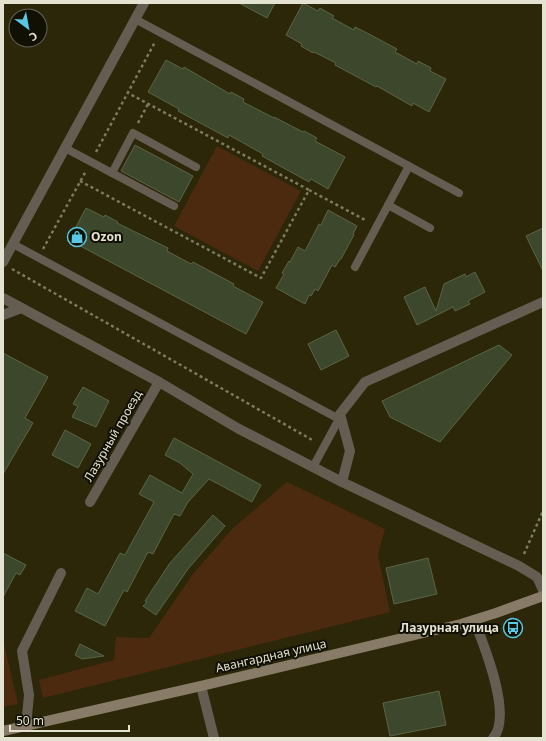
<svg xmlns="http://www.w3.org/2000/svg" width="546" height="741" font-family="'Noto Sans',sans-serif">
<style>
.green{fill:#4c2a0f}
.building{fill:#3c472b;stroke:#5a6548}
.lines{fill:none;stroke-linecap:round;stroke-linejoin:round}
.path{stroke:#7d7a61;stroke-width:2.5;stroke-dasharray:3 3;stroke-linecap:butt}
.lane{stroke:#655d51;stroke-width:8}
.street{stroke:#655d51;stroke-width:10}
.secondary{stroke:#887c69;stroke-width:10}
.labels{text-anchor:middle;stroke-width:4;stroke-linejoin:round;paint-order:stroke}
.poi-label{font-size:12px;font-weight:bold;fill:#e4e2d0;stroke:#111004;text-anchor:start}
.street-label{font-size:12px;fill:#e4e2d0;stroke:#111004}
</style>
<rect width="100%" height="100%" fill="#2b2708"/>
<g class="green">
<polygon points="217,146 301,191 258,271 174,226"/>
<polygon points="287,482 385,529 378,555 390,612 43,698 39,680 114,660 116,637 149,638 193,574 231,530"/>
<polygon points="3,639 18,704 3,707"/>
</g>
<g class="building">
<polygon points="239,3 275,3 267,18"/>
<polygon points="303,3 318,11 320,8 334,16 332,18 354,30 355,27 369,34 397,49 395,52 417,64 418,61 431,68 430,71 446,79 429,112 413,103 412,106 377,86 376,87 335,65 336,63 314,52 313,53 301,46 302,44 286,35"/>
<polygon points="166,60 183,69 184,67 230,94 231,92 244,99 243,102 274,118 274,117 303,132 304,131 317,138 315,141 345,157 328,189 311,179 309,182 262,156 263,154 229,135 228,138 178,111 179,109 148,92"/>
<polygon points="135,145 193,176 179,202 121,171"/>
<polygon points="86,208 104,217 105,215 118,222 117,223 168,248 167,251 191,264 193,262 221,277 234,284 233,286 263,302 246,334 69,240"/>
<polygon points="328,210 357,226 353,234 354,235 341,259 340,259 335,267 332,265 318,291 315,289 311,296 309,295 305,304 276,288 284,274 282,273 289,261 290,262 298,247 305,251 319,224 321,225"/>
<polygon points="543,228 543,271 526,236"/>
<polygon points="475,272 485,292 468,301 470,304 455,311 453,307 417,325 404,297 425,287 436,311 444,284 465,274 466,277"/>
<polygon points="336,330 349,356 321,370 308,344"/>
<polygon points="499,345 512,355 440,442 390,417 382,401"/>
<polygon points="3,353 48,377 25,418 33,423 3,474"/>
<polygon points="83,387 109,401 96,427 72,417 78,406 73,404"/>
<polygon points="65,430 91,444 78,468 52,455"/>
<polygon points="174,438 261,485 252,502 209,479 188,502 180,516 174,514 153,554 148,552 127,592 124,590 105,626 75,611 87,588 98,594 120,553 125,555 154,502 139,494 150,475 182,493 193,474 180,463 165,455"/>
<polygon points="213,515 225,526 188,569 156,615 143,606 147,602 145,601 170,563"/>
<polygon points="3,553 26,565 20,575 16,573 3,597"/>
<polygon points="428,558 437,594 394,604 386,568"/>
<polygon points="80,644 104,656 82,659 75,655"/>
<polygon points="439,691 446,725 390,736 383,703"/>
</g>
<g class="lines">
<g class="path">
<polyline points="138,123 148,104"/>
<polyline points="96,152 155,42"/>
<polyline points="80,181 261,278 309,190 128,93"/>
<polyline points="309,190 367,221"/>
<polyline points="43,249 86,171"/>
<polyline points="12,269 314,441"/>
<polyline points="524,554 543,511"/>
</g>
<g class="lane">
<polyline points="135,19 459,193"/>
<polyline points="65,148 174,206"/>
<polyline points="112,173 133,133 196,167"/>
<polyline points="388,205 430,228"/>
<polyline points="13,244 339,419 313,467"/>
<polyline points="355,267 409,166"/>
</g>
<g class="street">
<polyline points="3,262 144,3"/>
<polyline points="3,298 159,382 239,429 342,482 519,566 537,577 543,590"/>
<polyline points="3,315 21,308"/>
<polyline points="342,482 350,451 340,414 365,382 543,302"/>
<polyline points="90,502 159,382"/>
<path d="M474 620C484 645 513 716 493 738"/>
<polyline points="201,686 214,738"/>
<polyline points="26,726 29,695 22,651 61,573"/>
</g>
<polyline class="secondary" points="3,731 201,686 461,624 496,613 543,596"/>
</g>
<defs>
<g id="shop-ring" transform="scale(1)"><circle r="9.5" fill="#111004" stroke="#59c8e4" stroke-width="1.5"/><path d="M-5-2.5h2.3a2.7 3.5 0 0 1 5.4 0H5L5.5 6h-11ZM-1.5-2.5h3a1.5 2.3 0 0 0-3 0Z" fill="#59c8e4"/></g>
<g id="bus-ring" transform="scale(1)"><circle r="9.5" fill="#111004" stroke="#59c8e4" stroke-width="1.5"/><path d="M-5-6H5V4H4V6H2V4H-2V6H-4V4H-5ZM-3.5-4V0h7V-4ZM-3.5 1.2v1.5H-2V1.2ZM2 1.2v1.5H3.5V1.2Z" fill="#59c8e4"/></g>
</defs>
<g fill-rule="evenodd">
<use href="#shop-ring" x="77" y="237"/>
<use href="#bus-ring" x="513" y="628"/>
</g>
<g class="labels">
<g class="poi-label">
<text x="91" y="241">Ozon</text>
<text x="499" y="632" text-anchor="end">Лазурная улица</text>
</g>
<g class="street-label">
<text transform="translate(113 436) rotate(-60)" y="4">Лазурный проезд</text>
<text transform="translate(271 656) rotate(-13)" y="4">Авангардная улица</text>
</g>
</g>
<rect width="546" height="741" fill="none" stroke="#e4e2d0" stroke-width="8"/>
<g transform="translate(28 28) rotate(148)"><circle r="19" fill="#111004" stroke="#656456"/>
<path d="M0-3L7 15L0 10L-7 15Z" fill="#59c8e4"/>
<text y="-6" font-size="11" font-weight="bold" text-anchor="middle" fill="#e4e2d0">С</text>
</g>
<path d="M10 725v6h119v-6" fill="none" stroke="#e4e2d0" stroke-width="2"/>
<text x="16" y="725" font-size="12" fill="#e4e2d0" stroke="#111004" stroke-width="3" paint-order="stroke">50 m</text>
</svg>
